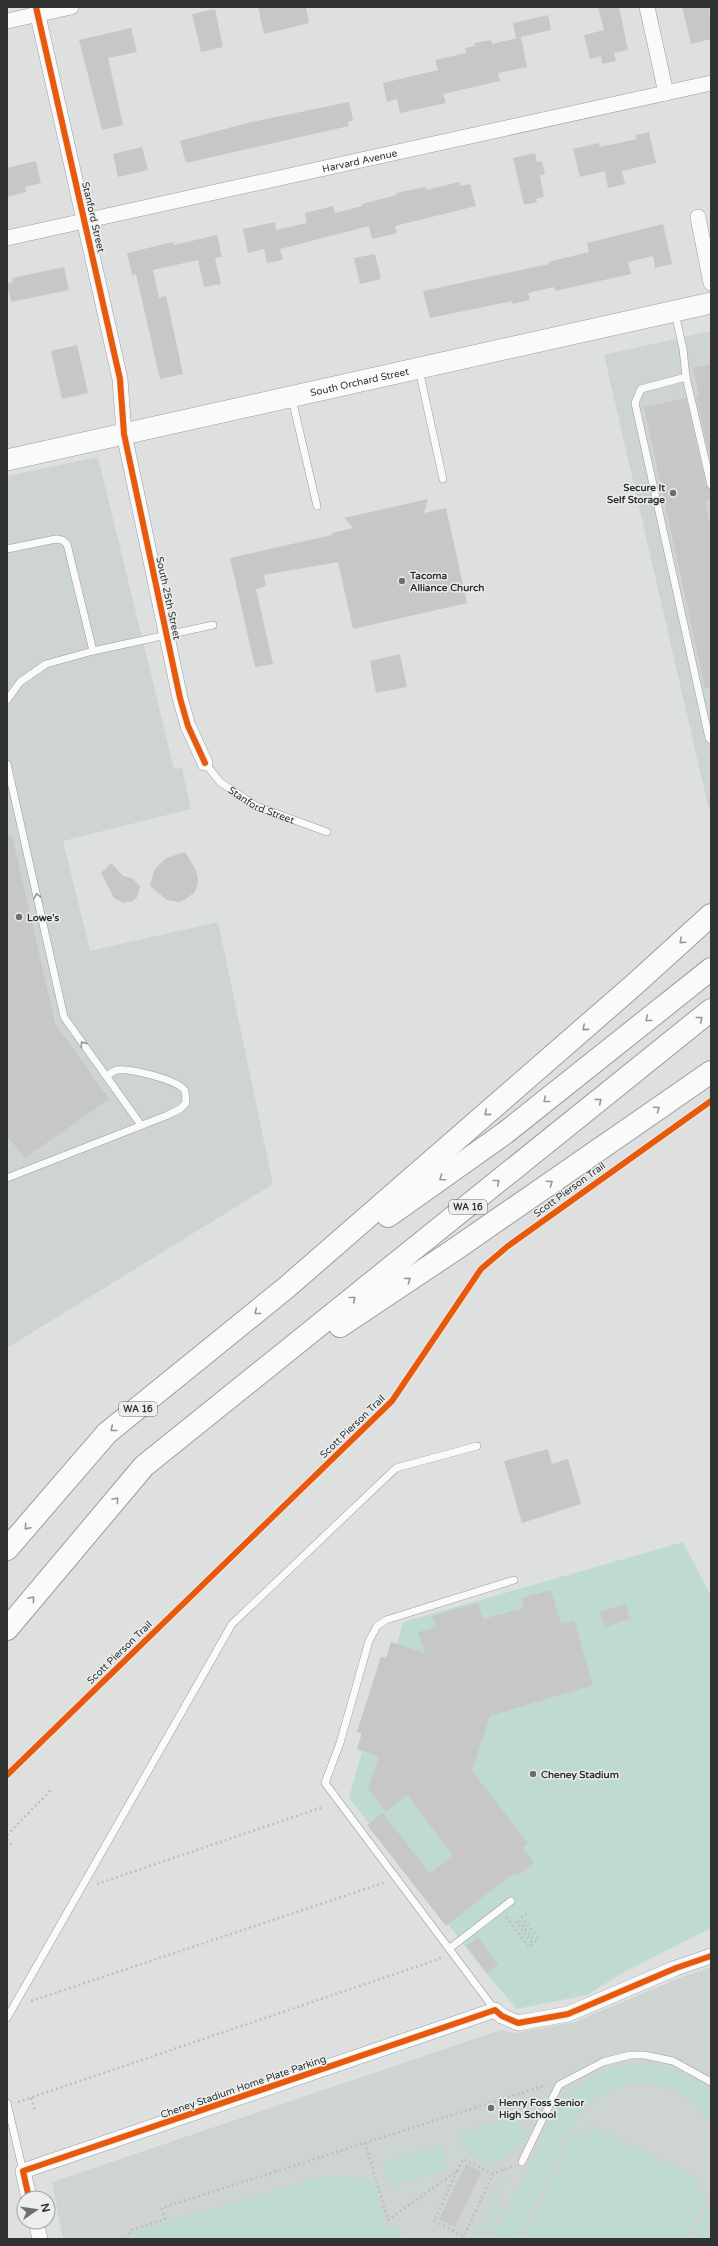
<svg xmlns="http://www.w3.org/2000/svg" width="718" height="2246" font-family="'Varela Round',sans-serif">
<style>
.built{fill:#cdd4d1}
.green{fill:#bfdbcf}
.building{fill:#c7c7c6}
.lines{fill:none;stroke-linecap:round;stroke-linejoin:round}
.service-casing{stroke:#9b9d9c;stroke-width:8}
.minor-casing{stroke:#9b9d9c;stroke-width:16}
.secondary-casing{stroke:#9b9d9c;stroke-width:22}
.motorway-casing{stroke:#9b9d9c;stroke-width:24}
.path{stroke:#bebfbf;stroke-width:2.5;stroke-dasharray:2 3;stroke-linecap:butt}
.service{stroke:#fafafa;stroke-width:7}
.minor{stroke:#fafafa;stroke-width:15}
.secondary{stroke:#fafafa;stroke-width:21}
.motorway{stroke:#fafafa;stroke-width:22}
.cycleway-casing{stroke:#ebeeed;stroke-width:8}
.cycleway{stroke:#e8590c;stroke-width:6}
.oneway{stroke:#959696}
.poi-dot{fill:#6d6e6e;stroke:#ebeeed;stroke-width:1.5}
.labels{text-anchor:middle;stroke-width:3;stroke-linejoin:round;paint-order:stroke}
.shield{fill:#ebeeed;stroke:#686a69;stroke-width:1}
.shield-label{font-size:9px;font-weight:bold;fill:#303131}
.street-label{font-size:10px;fill:#303131;stroke:#ebeeed}
.poi-label{font-size:10px;font-weight:bold;fill:#303131;stroke:#ebeeed;text-anchor:start}
</style>
<rect width="100%" height="100%" fill="#dee0df"/>
<g class="built">
<polygon points="711,331 711,807 709,810 604,355"/>
<polygon points="98,457 174,769 182,768 191,809 63,841 90,951 218,922 273,1184 7,1348 7,476"/>
<polygon points="711,1967 711,2239 63,2239 52,2182 501,2030 516,2033 575,2022 679,1978"/>
</g>
<g class="green">
<polygon points="683,1542 711,1596 711,1928 626,1971 587,1995 517,2009 490,1978 349,1798 362,1751 357,1749 362,1733 357,1732 381,1657 386,1658 397,1644 403,1622"/>
<path d="M643 2063C669 2065 692 2073 711 2091V2126C682 2070 608 2071 575 2121L517 2239H493L564 2092 569 2094C589 2073 614 2064 643 2063Z"/>
<polygon points="512,2116 529,2135 500,2163 493,2165 460,2149 460,2134"/>
<polygon points="591,2126 701,2179 696,2189 707,2195 686,2239 522,2239 574,2131 586,2136"/>
<polygon points="441,2145 448,2170 390,2186 383,2162"/>
<polygon points="324,2176 372,2178 387,2228 398,2225 402,2239 131,2239 134,2232"/>
<polygon points="503,2179 506,2181 478,2239 474,2239"/>
<polygon points="711,2199 711,2239 691,2239"/>
<polygon points="498,2204 504,2208 487,2239 483,2239"/>
</g>
<g class="building">
<polygon points="258,7 306,7 309,23 264,34"/>
<polygon points="598,7 619,7 628,50 614,53 616,61 602,64 601,56 590,59 584,35 604,30"/>
<polygon points="682,7 709,7 711,39 691,44"/>
<polygon points="215,9 223,47 201,52 192,14"/>
<polygon points="548,15 551,30 516,38 513,23"/>
<polygon points="131,28 137,52 108,58 123,125 102,130 79,40"/>
<polygon points="521,37 527,67 498,73 500,81 443,94 446,103 400,113 397,99 387,102 383,83 438,70 435,60 466,53 465,48 475,46 475,43 491,40 492,44"/>
<polygon points="349,102 353,120 348,122 349,126 186,163 180,141 247,123"/>
<polygon points="649,132 656,163 622,171 625,184 608,188 605,171 580,177 573,149 599,143 600,147 637,139 636,135"/>
<polygon points="142,147 148,170 118,177 113,154"/>
<polygon points="535,153 537,162 542,161 545,174 540,175 544,197 536,199 537,202 524,205 513,158"/>
<polygon points="36,161 41,183 25,187 26,192 7,197 7,168"/>
<polygon points="459,182 460,186 470,184 476,206 395,226 397,233 372,239 369,226 280,249 283,260 267,263 264,249 248,253 243,229 275,222 276,230 307,223 305,213 333,206 335,213 362,206 362,204 397,195 396,193 425,187 426,190"/>
<polygon points="663,224 672,264 655,268 653,256 628,262 631,274 555,291 554,287 528,293 530,300 513,304 512,301 430,318 423,291 549,264 548,262 589,252 587,243"/>
<polygon points="217,235 222,257 215,258 221,284 204,287 198,260 153,270 159,298 166,296 183,374 160,379 136,274 132,275 127,253 173,242 174,245"/>
<polygon points="375,254 381,279 360,284 354,258"/>
<polygon points="64,267 69,290 11,302 7,284 13,282 12,278"/>
<polygon points="77,345 88,393 62,399 51,351"/>
<polygon points="711,364 711,463 696,396 699,395 693,368"/>
<polygon points="686,398 706,486 711,490 711,499 705,500 711,529 711,687 705,688 644,407"/>
<polygon points="428,499 424,513 446,508 467,603 353,629 338,562 264,575 266,586 256,589 273,664 255,667 230,558 332,535 332,533 353,528 344,518"/>
<polygon points="400,654 407,687 376,693 370,661"/>
<polygon points="7,836 12,836 55,1023 109,1099 25,1158 7,1136"/>
<polygon points="185,852 196,870 198,881 197,887 194,893 184,900 179,902 167,900 150,886 154,870 166,858"/>
<polygon points="111,863 123,876 132,878 140,886 137,897 133,901 123,903 114,898 101,873"/>
<polygon points="548,1449 552,1464 568,1459 581,1504 522,1523 504,1461"/>
<polygon points="551,1590 561,1624 574,1620 593,1685 490,1716 472,1771 528,1843 522,1848 534,1862 517,1876 514,1873 446,1926 367,1825 383,1813 430,1874 453,1855 407,1795 386,1812 368,1789 379,1756 357,1749 362,1733 357,1732 381,1657 386,1658 391,1642 425,1653 418,1632 436,1627 432,1616 478,1603 483,1619 524,1608 522,1598"/>
<polygon points="626,1604 630,1619 605,1627 600,1612"/>
<polygon points="478,1937 498,1964 487,1973 466,1946"/>
<polygon points="466,2164 481,2172 455,2227 439,2219"/>
</g>
<g class="lines">
<g class="service-casing">
<g id="service">
<polyline points="675,313 683,349 686,377 711,485"/>
<polyline points="419,370 443,479"/>
<polyline points="686,377 641,389 635,403 709,738 711,740"/>
<polyline points="292,399 317,506"/>
<polyline points="7,549 56,539 62,540 67,544 93,651"/>
<polyline points="7,700 20,682 46,664 93,651 213,625"/>
<path id="s1" d="M205 763 220 782 256 806 327 832"/>
<polyline points="7,764 64,1017 141,1125"/>
<path d="M7 1178 168 1115 180 1109 186 1103 185 1091C179 1080 130 1068 117 1070 113 1071 109 1075 106 1076"/>
<polyline points="450,1948 511,1901"/>
<polyline points="495,2010 325,1783 340,1743 369,1641 377,1626 386,1620 514,1580"/>
<polyline points="7,2018 232,1624 396,1468 477,1446"/>
<polyline points="7,2103 23,2171"/>
<polyline points="522,2162 559,2085 603,2062 630,2055 644,2055 673,2061 711,2082"/>
</g>
</g>
<g class="minor-casing">
<g id="minor">
<polyline points="36,7 120,379 124,434 180,698 188,726 205,763"/>
<polyline points="647,7 666,93"/>
<polyline points="7,21 71,7"/>
<polyline points="698,217 711,283"/>
<path id="s2" d="M7 238 711 83"/>
<polyline points="29,2198 23,2171 495,2010 502,2016 518,2023 568,2014 676,1968 711,1956"/>
<polyline points="36,2222 40,2239"/>
</g>
</g>
<g class="secondary-casing">
<g id="secondary">
<path id="s3" d="M7 460 711 303"/>
</g>
</g>
<g class="motorway-casing">
<g id="motorway">
<polyline points="388,1216 505,1133 711,969"/>
<polyline points="340,1326 454,1250 711,1072"/>
<polyline points="7,1549 107,1433 287,1287 635,984 711,915"/>
<polyline points="7,1629 144,1466 711,1010"/>
</g>
</g>
<g class="path">
<polyline points="7,1835 52,1789"/>
<polyline points="7,1839 12,1845"/>
<polyline points="97,1884 323,1807"/>
<polyline points="506,1917 529,1947 533,1944 516,1922 518,1920 535,1941 538,1938 522,1917 527,1913"/>
<polyline points="31,2001 386,1882"/>
<polyline points="31,2098 35,2111"/>
<polyline points="18,2102 439,1959 442,1957"/>
<polyline points="365,2143 388,2220 457,2171 463,2159 493,2174"/>
<polyline points="457,2171 434,2221 464,2236"/>
<polyline points="127,2239 131,2230 165,2219 162,2208 546,2085"/>
<polyline points="463,2239 493,2174 512,2166"/>
</g>
<use href="#service" class="service"/>
<use href="#minor" class="minor"/>
<use href="#secondary" class="secondary"/>
<use href="#motorway" class="motorway"/>
<g class="cycleway-casing">
<g id="cycleway">
<polyline points="36,7 120,379 124,434 180,698 188,726 205,763"/>
<polyline points="7,1775 392,1401 481,1269 508,1246 711,1101"/>
<polyline points="29,2198 23,2171 495,2010 502,2016 518,2023 568,2014 676,1968 711,1956"/>
</g>
</g>
<use href="#cycleway" class="cycleway"/>
</g>
<defs><path id="oneway-chevron" d="M-2-3.5L2.5 0L-2 3.5" fill="none" stroke-width="1.6" stroke-linecap="round" stroke-linejoin="round"/></defs>
<g class="oneway">
<use href="#oneway-chevron" transform="translate(37 896) rotate(-103)"/>
<use href="#oneway-chevron" transform="translate(682 941) rotate(138)"/>
<use href="#oneway-chevron" transform="translate(648 1019) rotate(141)"/>
<use href="#oneway-chevron" transform="translate(700 1019) rotate(-39)"/>
<use href="#oneway-chevron" transform="translate(585 1028) rotate(139)"/>
<use href="#oneway-chevron" transform="translate(83 1044) rotate(-125)"/>
<use href="#oneway-chevron" transform="translate(546 1100) rotate(141)"/>
<use href="#oneway-chevron" transform="translate(599 1101) rotate(-39)"/>
<use href="#oneway-chevron" transform="translate(657 1109) rotate(-35)"/>
<use href="#oneway-chevron" transform="translate(487 1113) rotate(139)"/>
<use href="#oneway-chevron" transform="translate(442 1178) rotate(145)"/>
<use href="#oneway-chevron" transform="translate(497 1182) rotate(-39)"/>
<use href="#oneway-chevron" transform="translate(550 1183) rotate(-35)"/>
<use href="#oneway-chevron" transform="translate(408 1280) rotate(-34)"/>
<use href="#oneway-chevron" transform="translate(353 1299) rotate(-39)"/>
<use href="#oneway-chevron" transform="translate(257 1312) rotate(141)"/>
<use href="#oneway-chevron" transform="translate(113 1429) rotate(141)"/>
<use href="#oneway-chevron" transform="translate(116 1500) rotate(-50)"/>
<use href="#oneway-chevron" transform="translate(27 1527) rotate(131)"/>
<use href="#oneway-chevron" transform="translate(32 1599) rotate(-50)"/>
</g>
<g class="poi-dot">
<circle cx="673" cy="493" r="4"/>
<circle cx="402" cy="581" r="4"/>
<circle cx="19" cy="917" r="4"/>
<circle cx="533" cy="1774" r="4"/>
<circle cx="491" cy="2108" r="4"/>
</g>
<g class="labels">
<g class="shield">
<rect x="449" y="1200" width="38" height="14" rx="3"/>
<rect x="119" y="1402" width="38" height="14" rx="3"/>
</g>
<g class="shield-label">
<text x="468" y="1210">WA 16</text>
<text x="138" y="1412">WA 16</text>
</g>
<g class="street-label">
<text dy="4" stroke="none"><textPath href="#s2" startOffset="361">Harvard Avenue</textPath></text>
<text transform="translate(94 217) rotate(77)" y="4">Stanford Street</text>
<text dy="4" stroke="none"><textPath href="#s3" startOffset="361">South Orchard Street</textPath></text>
<text transform="translate(169 598) rotate(78)" y="4">South 25th Street</text>
<text dy="4" stroke="none"><textPath href="#s1" startOffset="72">Stanford Street</textPath></text>
<text transform="translate(569 1189) rotate(-36)" y="4">Scott Pierson Trail</text>
<text transform="translate(352 1426) rotate(-44)" y="4">Scott Pierson Trail</text>
<text transform="translate(119 1652) rotate(-44)" y="4">Scott Pierson Trail</text>
<text transform="translate(243 2086) rotate(-19)" y="4">Cheney Stadium Home Plate Parking</text>
</g>
<g class="poi-label">
<text x="665" y="491" text-anchor="end">Secure It<tspan x="665" dy="12">Self Storage</tspan></text>
<text x="410" y="579">Tacoma<tspan x="410" dy="12">Alliance Church</tspan></text>
<text x="27" y="921">Lowe's</text>
<text x="541" y="1778">Cheney Stadium</text>
<text x="499" y="2106">Henry Foss Senior<tspan x="499" dy="12">High School</tspan></text>
</g>
</g>
<rect width="718" height="2246" fill="none" stroke="#303131" stroke-width="16"/>
<g transform="translate(36 2210) rotate(77)"><circle r="19" fill="#ebeeed" stroke="#a0a2a2"/>
<path d="M0-3L7 15L0 10L-7 15Z" fill="#6d6e6e"/>
<text y="-6" font-size="11" font-weight="bold" text-anchor="middle" fill="#303131">N</text>
</g>
</svg>
